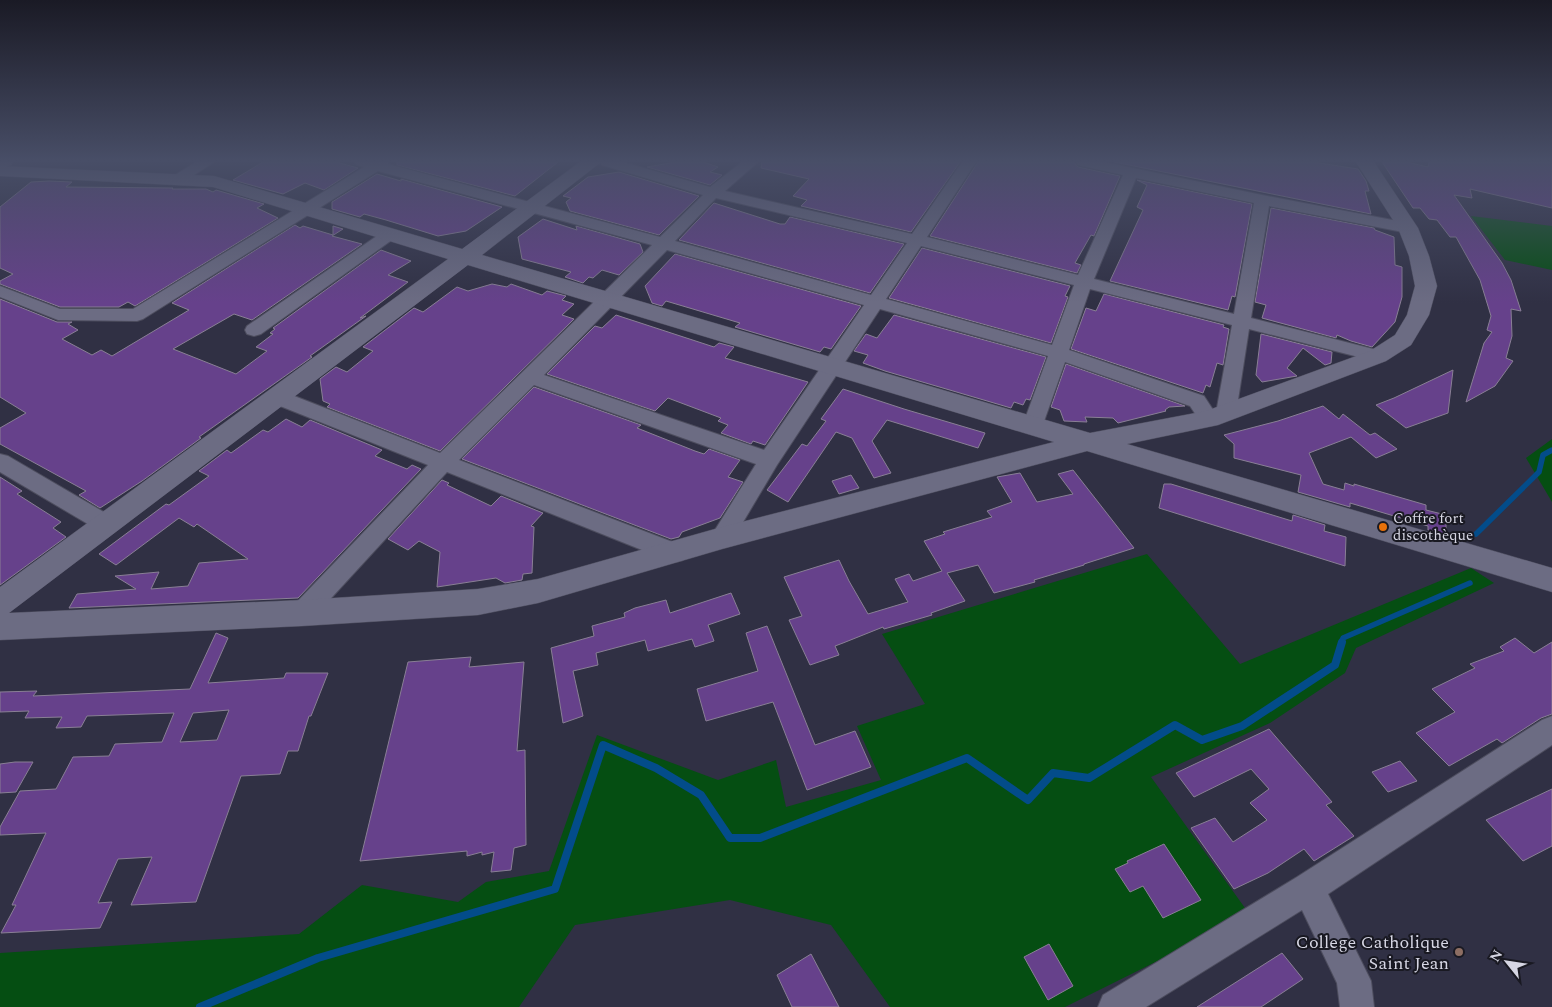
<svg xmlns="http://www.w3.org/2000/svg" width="1552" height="1007" font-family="Spectral,serif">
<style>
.green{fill:#054e12}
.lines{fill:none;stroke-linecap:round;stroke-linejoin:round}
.stream-far1{stroke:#034c8a;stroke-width:5.5}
.stream{stroke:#034c8a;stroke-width:8}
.building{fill:#66418b;stroke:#897f95;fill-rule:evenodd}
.street-casing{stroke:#4d4d5e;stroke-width:2}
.secondary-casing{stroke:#4d4d5e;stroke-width:1}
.street{fill:#6c6c83;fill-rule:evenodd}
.secondary{fill:#6c6c83;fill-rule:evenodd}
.food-dot{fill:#e8710a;stroke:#191922;stroke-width:2}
.education-dot{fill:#8d6e63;stroke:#191922;stroke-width:2}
.labels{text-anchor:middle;stroke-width:4;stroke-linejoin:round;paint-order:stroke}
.poi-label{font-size:15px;fill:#d6d6e3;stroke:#191922;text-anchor:start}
.near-poi-label{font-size:18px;fill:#d6d6e3;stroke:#191922;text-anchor:end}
</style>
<rect width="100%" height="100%" fill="#303044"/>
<g class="green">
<polygon points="1471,216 1552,226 1552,270 1505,260"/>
<polygon points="1552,439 1552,502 1526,458"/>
<polygon points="1147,554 1240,664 1471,568 1494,583 1356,648 1345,673 1270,723 1151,777 1250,915 1065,1007 890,1007 831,925 730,900 575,925 519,1007 0,1007 0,953 299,934 362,885 458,902 486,882 549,871 597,735 718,780 776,760 786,807 881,780 857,726 925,704 882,634"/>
</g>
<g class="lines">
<g class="stream-far1">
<polyline points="1476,534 1539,472 1543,455 1552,450"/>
<polyline points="1341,644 1343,638 1470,583"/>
</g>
<polyline class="stream" points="200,1007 318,958 555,889 603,745 656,768 701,795 730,838 760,838 967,758 1028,800 1053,773 1089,778 1175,725 1202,740 1242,726 1335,665 1342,642"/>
</g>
<g class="building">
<polygon points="263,162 336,162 358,168 324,190 305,183 283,194 233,180"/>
<polygon points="397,162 558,162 515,196 397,165"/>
<polygon points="676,162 703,162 718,167 710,172 722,175 710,185 647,167"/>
<polygon points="762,162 960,162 911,232 801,206 807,200 793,196 809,179 761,168"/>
<polygon points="978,162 1074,162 1078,167 1120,176 1094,236 1091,235 1075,263 1081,265 1077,273 930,236"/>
<polygon points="1114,162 1313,162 1358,169 1366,181 1369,191 1365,191 1371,214"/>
<polygon points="1382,162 1407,162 1428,167 1429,162 1552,162 1552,208 1470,189 1472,198 1454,195 1502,263 1511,280 1521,311 1511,309 1512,336 1506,358 1513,361 1495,386 1466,402 1484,343 1492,332 1487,330 1491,316 1480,280 1456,237 1450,237 1437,220 1429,219 1420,208 1413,208"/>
<polygon points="619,172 699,196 659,235 570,211 566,202 571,198 563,196 588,177"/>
<polygon points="377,174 401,181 401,179 502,207 466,231 438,236 386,220 364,214 360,217 332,209 332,202"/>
<polygon points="1137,180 1252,204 1235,297 1232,296 1228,310 1110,281 1143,210 1137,207 1147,185"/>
<polygon points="49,181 72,182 66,187 173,188 172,189 206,189 213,192 216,190 264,204 257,208 278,218 135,306 128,302 119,307 60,307 0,284 0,281 13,274 0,268 0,207 31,182"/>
<polygon points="714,203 780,224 785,224 790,217 904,244 870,293 679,240"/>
<polygon points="1271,208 1374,228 1375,230 1394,237 1395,265 1402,267 1402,297 1395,322 1372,347 1351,341 1337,335 1336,338 1262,318 1266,305 1255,302"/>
<polygon points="543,219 577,230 576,226 640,244 643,252 619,275 602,270 593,278 589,277 583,283 565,277 571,272 522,259 518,237"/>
<polygon points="295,225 300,228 303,226 333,235 333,226 343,229 332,236 362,244 252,320 234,314 173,349 236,374 267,351 256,347 273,334 270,333 275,329 273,328 381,250 411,261 388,275 408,282 360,318 366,316 310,356 312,357 199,437 201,438 142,481 100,508 79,495 86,491 0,444 0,428 26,413 0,397 0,299 57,322 72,322 68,324 78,330 62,339 92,355 101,350 112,356 189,310 172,303"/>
<polygon points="922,248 1070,286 1065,296 1068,297 1051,343 889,298"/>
<polygon points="675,254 861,306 831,349 824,347 820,352 735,327 740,323 666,301 662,306 652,303 645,286"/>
<polygon points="492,284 507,287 511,284 542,295 547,291 566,296 562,300 574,304 562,315 574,319 440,451 327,407 330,404 323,401 320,379 336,367 347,372 373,351 363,347 414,308 423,312 457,287 468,291"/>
<polygon points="1104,294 1224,325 1223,327 1229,329 1223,365 1217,363 1210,387 1206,385 1203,393 1071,349 1086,308 1096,311"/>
<polygon points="616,315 714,347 719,343 734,347 725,358 808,382 765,445 753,441 751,444 721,433 728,425 718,421 721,418 668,398 655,411 547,374 595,326 602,328"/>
<polygon points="894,315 1046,357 1030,400 1026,399 1023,405 1014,402 1011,408 885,371 863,363 868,355 854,351 866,334 877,338"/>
<polygon points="1261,334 1332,352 1331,363 1325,365 1303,348 1287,368 1297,376 1262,382 1256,375"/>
<polygon points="1066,364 1185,406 1169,407 1165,410 1166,411 1118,423 1113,418 1085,417 1087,422 1064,421 1060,410 1051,407"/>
<polygon points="1453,370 1448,413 1406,428 1376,405 1394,398"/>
<polygon points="534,387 641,425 637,428 695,451 704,454 709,449 740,460 728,477 743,482 720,518 682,532 679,537 671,539 462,459"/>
<polygon points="843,389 904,409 985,433 978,448 887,420 872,441 891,473 874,478 852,438 836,432 788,502 767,490 802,444 807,446 826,421 821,419"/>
<polygon points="1323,406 1339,419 1343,414 1370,435 1375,433 1397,449 1376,458 1351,437 1309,453 1323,484 1344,490 1345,483 1354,486 1354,484 1426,505 1426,510 1446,515 1446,535 1428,530 1428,526 1350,503 1350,507 1298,492 1301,475 1234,458 1234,444 1224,435 1278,421"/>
<polygon points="286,419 302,427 310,420 382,450 375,456 407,469 412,465 421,469 298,598 69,608 77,594 136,589 115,576 159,572 151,589 188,586 199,563 248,559 197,524 194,527 179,518 116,565 99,554 166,504 169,505 209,476 199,471 227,450 231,453 263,430 268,432"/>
<polygon points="1073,470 1134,548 1084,564 1084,565 1034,580 1035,582 994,593 978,565 947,573 965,601 931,613 932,615 884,629 883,627 843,643 835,646 839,655 810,665 789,620 802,616 784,577 839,560 849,581 868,614 908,602 895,579 909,574 913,581 942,571 924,541 945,534 943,532 992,517 987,511 1012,502 997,477 1020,473 1037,502 1073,494 1058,474"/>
<polygon points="851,475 859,488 839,494 832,481"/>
<polygon points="0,477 22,491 17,494 61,522 53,528 66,537 0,585"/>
<polygon points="442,480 449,483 447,485 491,506 501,496 543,513 531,526 534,527 532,573 523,574 522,580 505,583 496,578 437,587 440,552 419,541 408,550 388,539"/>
<polygon points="1164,484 1171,484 1292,521 1293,515 1325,525 1324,531 1346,537 1345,566 1159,508"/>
<polygon points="731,593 740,614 708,625 714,641 695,647 692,639 648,651 645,640 596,653 598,665 573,671 583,716 563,723 551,648 594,636 592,626 625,617 624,613 635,608 666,600 670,613"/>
<polygon points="767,626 815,745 855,731 871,767 807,790 773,702 706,721 697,689 758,671 746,633"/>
<path d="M216 633 228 638 208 683 284 678 286 673H328L311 716H309L298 751H288L280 774 241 776 196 902 131 905 152 857 118 859 98 903 112 902 100 928 1 933 16 905H12L46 833 0 835V827L20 791 56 789 73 757 109 756 115 744 162 742 174 713 87 716 81 727 56 728 62 717 25 718 29 711 0 712V692L37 691 33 696 190 689ZM229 710 217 740 180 742 193 713Z"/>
<polygon points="1515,638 1534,653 1552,642 1552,714 1541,718 1502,743 1497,739 1449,766 1416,733 1455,712 1432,689 1475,668 1470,664 1504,651 1500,647"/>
<polygon points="471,657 469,667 524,662 517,751 525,750 526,845 514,848 511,870 491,872 494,852 482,855 482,852 467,856 467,851 360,861 408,662"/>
<polygon points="1269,729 1332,802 1326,805 1354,836 1314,861 1304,849 1268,873 1234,889 1191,828 1215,818 1233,842 1267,820 1250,803 1269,789 1251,769 1194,797 1176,773"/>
<polygon points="1400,761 1417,781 1388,792 1372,772"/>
<polygon points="15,762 33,762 16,792 0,793 0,764"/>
<polygon points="1552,789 1552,846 1523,861 1486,820"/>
<polygon points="1164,844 1201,900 1163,918 1143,886 1130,892 1115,869 1128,863 1127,861"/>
<polygon points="1049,944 1073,986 1048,1000 1024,957"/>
<polygon points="1282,953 1303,979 1261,1007 1197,1007"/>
<polygon points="811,954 839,1007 792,1007 777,975"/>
</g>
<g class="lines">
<g class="street-casing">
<g id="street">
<polygon points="0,162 13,162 11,165 0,169"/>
<polygon points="196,162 214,162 182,183 172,183 169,180 172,177"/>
<path d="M355 162H389L388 164 660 237 703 195 602 165 600 162H623L710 187 742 162H758L725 191 912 234 962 162H976L927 237 1078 275 1123 175 1078 165 1076 162H1104L1262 195 1408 223 1414 225 1416 228 1414 231 1408 233 1269 206 1251 318 1385 352 1388 356 1385 360 1378 362 1249 329 1236 413 1233 418 1226 420 1219 418 1216 413 1232 325 1090 289 1069 350 1204 396 1219 419 1216 424 1209 426 1202 424 1190 406 1065 362 1042 427 1039 432 1032 434 1025 432 1022 427 1048 356 880 309 777 465 730 544 722 547 714 544 710 538 756 464 534 385 459 460 683 546 687 553 683 560 675 562 667 560 447 472 311 620 302 624 293 620 289 613 293 606 428 465 270 402 267 397 270 392 277 390 284 392 440 453 652 245 378 171 143 319 137 321 58 320 0 297V286L60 309H133L364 167 357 165ZM1136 178 1254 203 1234 314 1094 279ZM716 198 907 243 871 295 675 241ZM921 246 1074 285 1052 345 886 299ZM667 250 864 305 764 450 544 375Z"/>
<polygon points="390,229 396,231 398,234 396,237 261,334 254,336 247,334 245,330 247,326 384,231"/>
<polygon points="0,454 8,456 114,518 117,524 114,530 106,533 98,530 0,472"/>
<polygon points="1552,716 1552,745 1328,894 1371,981 1374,1007 1340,1007 1337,983 1302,910 1146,1007 1098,1007 1103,995 1297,877 1542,720"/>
</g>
</g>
<g class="secondary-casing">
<path id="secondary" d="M580 162H601L482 255 1090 433 1206 411 1370 351 1395 335 1407 315 1415 286 1409 256 1398 228 1356 162H1374L1418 228 1429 256 1437 286 1429 315 1411 345 1386 361 1218 425 1127 444 1552 568V592L1087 451 722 549 538 603 478 615 302 626 0 640V587L448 259 213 187 0 176V166L214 176 462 249ZM468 265 1054 442 722 527 538 579 478 589 302 600 9 613Z"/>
</g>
<use href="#street" class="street"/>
<use href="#secondary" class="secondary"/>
</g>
<linearGradient id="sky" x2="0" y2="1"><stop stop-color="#1a1a25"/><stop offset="0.53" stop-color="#484e67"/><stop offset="1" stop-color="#484e67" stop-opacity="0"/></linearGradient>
<rect width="1552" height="303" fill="url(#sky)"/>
<circle class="food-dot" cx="1383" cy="527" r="5"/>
<circle class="education-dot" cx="1459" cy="952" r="5"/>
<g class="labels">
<g class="poi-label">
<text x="1393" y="523">Coffre fort<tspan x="1393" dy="17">discothèque</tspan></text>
</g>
<g class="near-poi-label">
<text x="1449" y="948">College Catholique<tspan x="1449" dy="21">Saint Jean</tspan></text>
</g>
</g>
<g transform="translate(1507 962) rotate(300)" stroke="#191922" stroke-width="4" paint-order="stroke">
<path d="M0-4L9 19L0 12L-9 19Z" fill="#d6d6e3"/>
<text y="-8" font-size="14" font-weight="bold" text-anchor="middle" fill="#d6d6e3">N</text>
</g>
</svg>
